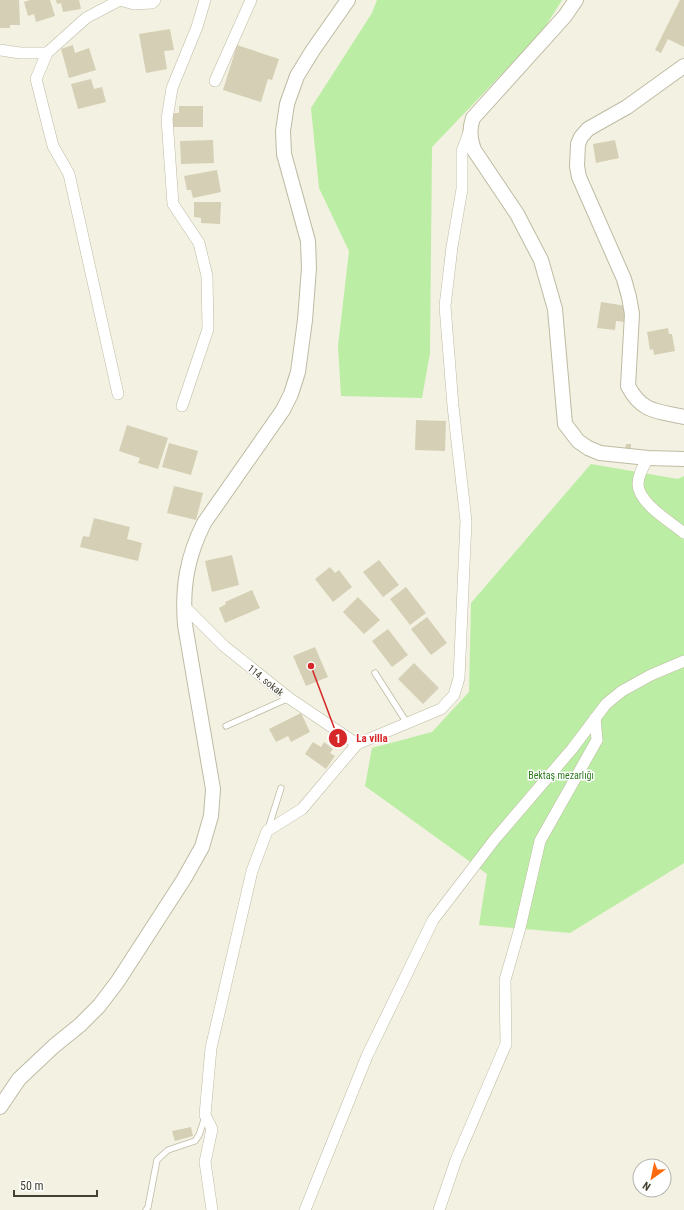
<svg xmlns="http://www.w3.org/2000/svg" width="684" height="1210" font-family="'Roboto Condensed',sans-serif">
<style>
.green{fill:#bbeda4}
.building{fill:#d5d0b5}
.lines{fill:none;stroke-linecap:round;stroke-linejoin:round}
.service-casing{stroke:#bebba3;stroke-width:7}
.minor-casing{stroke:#bebba3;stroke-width:12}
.tertiary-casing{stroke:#bebba3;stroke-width:16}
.service{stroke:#fff;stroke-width:5.5}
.minor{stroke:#fff;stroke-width:11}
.tertiary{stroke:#fff;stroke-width:14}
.labels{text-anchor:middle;stroke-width:3;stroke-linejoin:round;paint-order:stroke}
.street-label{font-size:10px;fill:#444131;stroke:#fff}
.park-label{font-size:10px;fill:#2d7b1f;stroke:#fff}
.leader{fill:none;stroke:#d62828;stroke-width:1.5}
.callout-dot{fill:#d62828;stroke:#fff;stroke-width:1.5}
.mark-label{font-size:12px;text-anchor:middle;font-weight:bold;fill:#fff}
.callout-label{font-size:11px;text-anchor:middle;font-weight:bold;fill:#d62828;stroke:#fff;stroke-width:3;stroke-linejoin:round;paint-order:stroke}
</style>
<rect width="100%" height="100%" fill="#f3f1e1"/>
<g class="green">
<polygon points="377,0 562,0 542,32 432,147 430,353 422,398 341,396 338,346 349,251 319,188 311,108 372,13"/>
<polygon points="591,464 678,479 684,476 684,863 570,933 479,925 487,874 365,786 372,748 432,732 469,692 471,603"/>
</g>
<g class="building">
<polygon points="0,0 19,0 20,25 10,25 10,28 0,28"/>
<polygon points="30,0 50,0 55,16 36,22 34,14 28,16 24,2"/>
<polygon points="56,0 79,0 81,9 63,12 61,3 57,4"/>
<polygon points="680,0 684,0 684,47 668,39 661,53 655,50"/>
<polygon points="170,29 174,50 164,51 167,69 146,73 139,34"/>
<polygon points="73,45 75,53 89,48 96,70 69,78 61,49"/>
<polygon points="237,45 279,59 272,80 268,79 261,102 223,90"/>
<polygon points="91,79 94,89 102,87 106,102 78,109 71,84"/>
<polygon points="179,106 203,106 203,127 173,127 173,113 179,113"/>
<polygon points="213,140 214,163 181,164 180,141"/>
<polygon points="615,140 619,158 596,163 593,144"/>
<polygon points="217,170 221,192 193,198 191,190 187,190 184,176"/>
<polygon points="194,202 221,202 220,224 201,223 201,218 194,217"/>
<polygon points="601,302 627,306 625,322 616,321 615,330 597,328"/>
<polygon points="668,328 669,334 672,334 675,351 654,355 653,349 650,350 647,332"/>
<polygon points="416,420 446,421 445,451 415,450"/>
<polygon points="127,425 168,438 158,469 138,463 140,458 119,451"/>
<polygon points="169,443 198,451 191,475 162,467"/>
<polygon points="626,444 631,444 631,449 625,449"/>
<polygon points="174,486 203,493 196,520 167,513"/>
<polygon points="94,518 130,527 127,539 142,543 138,561 80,547 83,536 89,537"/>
<polygon points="232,555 239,585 212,592 205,561"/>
<polygon points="379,560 399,585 383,597 363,572"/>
<polygon points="330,567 335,573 339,570 352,587 333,602 315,579"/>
<polygon points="406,587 426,613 410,625 390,599"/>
<polygon points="252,590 260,608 225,623 219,608 226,604 225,602"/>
<polygon points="358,597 380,620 364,634 343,612"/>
<polygon points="427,617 447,643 431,655 411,629"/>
<polygon points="388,629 408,655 392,667 372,641"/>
<polygon points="315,647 328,677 306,686 293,656"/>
<polygon points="414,663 439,688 423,704 398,679"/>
<polygon points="301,713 310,732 291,742 288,736 276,742 269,729"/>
<polygon points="313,742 321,747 324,742 333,749 330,753 335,756 326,769 305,754"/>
<polygon points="191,1127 193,1136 175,1141 172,1131"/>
</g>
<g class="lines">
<g class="service-casing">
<g id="service">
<polyline points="375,673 407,723"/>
<polyline points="226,726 289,698"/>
<polyline points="268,829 281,788"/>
<polyline points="146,1210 148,1207 157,1160 168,1150 195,1141 199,1135 205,1117"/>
</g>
</g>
<g class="minor-casing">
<g id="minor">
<polyline points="0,50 20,53 47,53"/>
<polyline points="215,81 251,0"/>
<polyline points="118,394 69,174 53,146 36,79 47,53 86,18 120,0 134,4 152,3 155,0"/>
<polyline points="182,406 208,329 207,276 199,243 173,204 167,119 172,88 197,27 205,0"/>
<path d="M648 458C643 467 638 475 638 484 638 503 671 522 684 533"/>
<polyline points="183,605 224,646 289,698 357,744"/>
<polyline points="212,1210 205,1162 212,1129 205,1115 211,1048 252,871 267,831 302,809 357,744 441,709 454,695 459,678 466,521 453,406 445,306 452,247 462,189 462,151 470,130"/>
<polyline points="305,1210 367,1056 433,920 495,839 572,749 606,704 622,691 651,675 684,661"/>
<polyline points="439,1210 456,1160 506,1044 505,980 520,928 540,841 597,740 595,718"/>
</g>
</g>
<g class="tertiary-casing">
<g id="tertiary">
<path d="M576 0 565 16 473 118C469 130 470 138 474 150L517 214 541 260 555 309 565 424 578 441 588 448 600 453 648 458 684 459"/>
<path d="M684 66 627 107 588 129 581 137 578 144 577 166 579 177 624 279 629 297 632 314 628 386C642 413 658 411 684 417"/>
<path d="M0 1107 19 1079 54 1046 80 1025 99 1006 118 981 184 879 202 847 211 816 213 789 185 625C182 587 187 557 204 523L283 410 291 394 298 372 305 320 309 268 308 241 284 154 283 131 287 104 297 76 313 50 348 0"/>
</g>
</g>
<use href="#service" class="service"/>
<use href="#minor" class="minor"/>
<use href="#tertiary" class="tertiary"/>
</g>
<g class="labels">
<g class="street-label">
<text transform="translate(266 680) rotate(39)" y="4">114. sokak</text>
</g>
<g class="park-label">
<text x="561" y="779">Bektaş mezarlığı</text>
</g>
</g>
<path class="leader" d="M311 666L338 738"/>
<g class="callout-dot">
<circle cx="311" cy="666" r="4"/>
<circle cx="338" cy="738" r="10"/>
</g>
<g class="mark-label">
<text x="338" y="743">1</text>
</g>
<g class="callout-label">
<text x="372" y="742">La villa</text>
</g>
<g transform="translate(652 1178) rotate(213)"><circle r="19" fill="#ffffff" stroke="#b4b3ad"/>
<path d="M0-3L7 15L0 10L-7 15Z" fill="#ff680c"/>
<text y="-6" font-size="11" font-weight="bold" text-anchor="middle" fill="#444131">N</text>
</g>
<path d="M14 1190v6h83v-6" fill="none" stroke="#444131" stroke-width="2"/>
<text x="20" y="1190" font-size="12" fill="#444131" stroke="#ffffff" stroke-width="3" paint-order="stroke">50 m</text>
</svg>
